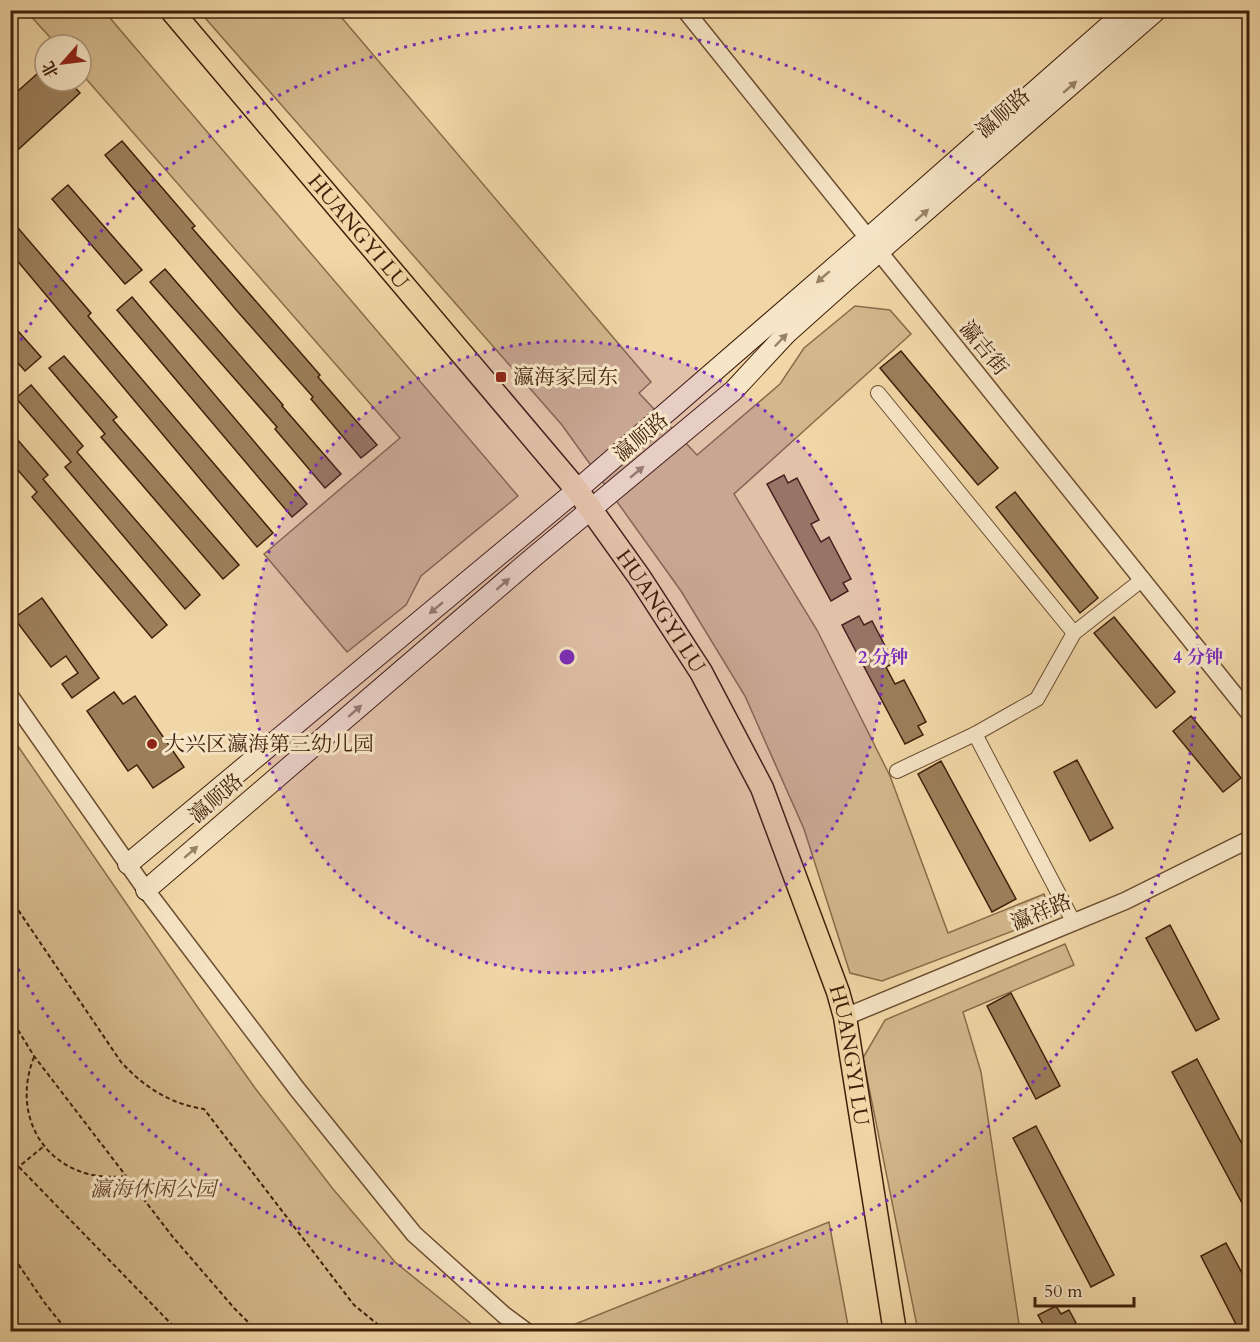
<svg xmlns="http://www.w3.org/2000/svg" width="1260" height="1342" font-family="Cardo,'Noto Serif SC',serif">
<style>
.green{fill:#d3b88c;stroke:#896c4a;stroke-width:1.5}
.building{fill:#9c7f5b;stroke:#3f1f09;stroke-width:1.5}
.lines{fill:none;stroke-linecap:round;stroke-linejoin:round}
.minor-casing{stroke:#6c4d30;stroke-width:16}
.tertiary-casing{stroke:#6c4d30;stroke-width:19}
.secondary-casing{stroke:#3f1f09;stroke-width:22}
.primary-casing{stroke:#3f1f09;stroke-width:25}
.path{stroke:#3f1f09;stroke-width:2;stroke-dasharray:4.5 3;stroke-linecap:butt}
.minor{stroke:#f6e5c6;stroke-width:14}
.tertiary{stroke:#f6e5c6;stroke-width:16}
.secondary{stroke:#f6e5c6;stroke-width:20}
.primary{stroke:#f1d7a7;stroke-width:22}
.oneway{fill:#9a8268}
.ring{fill:none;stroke:#7b2cbf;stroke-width:3;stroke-dasharray:3 6}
.poi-dot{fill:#8f2418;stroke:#f6e5c6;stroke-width:2}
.labels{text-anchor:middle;stroke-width:6;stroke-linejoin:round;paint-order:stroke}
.street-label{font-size:21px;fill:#3f1f09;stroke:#f6e5c6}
.poi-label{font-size:21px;fill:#3f1f09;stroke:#f6e5c6;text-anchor:start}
.park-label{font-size:21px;font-style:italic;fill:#64452a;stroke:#f6e5c6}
.centre{fill:#7b2cbf;stroke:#f6e5c6;stroke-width:3}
.ring-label{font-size:18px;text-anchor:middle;font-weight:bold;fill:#7b2cbf;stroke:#f6e5c6;stroke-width:6;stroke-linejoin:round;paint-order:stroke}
</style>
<rect width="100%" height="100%" fill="#f1d7a7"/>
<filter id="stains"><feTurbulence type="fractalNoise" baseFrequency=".00333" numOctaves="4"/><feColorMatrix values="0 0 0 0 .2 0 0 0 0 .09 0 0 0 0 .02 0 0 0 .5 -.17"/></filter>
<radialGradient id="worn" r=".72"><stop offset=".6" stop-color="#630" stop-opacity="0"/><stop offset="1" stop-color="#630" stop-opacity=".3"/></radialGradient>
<g class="green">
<polygon points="26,11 104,11 518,496 421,576 406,605 347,652 264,554 400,438 81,73 81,45 57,45"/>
<polygon points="199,11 336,11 651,382 639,393 697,455 780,384 804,348 855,306 890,310 911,334 734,494 817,630 890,776 948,933 1044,894 1052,916 882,981 850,973 804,829 745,696 681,591 562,425"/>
<polygon points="11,736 201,1012 255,1088 333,1189 395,1262 480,1331 11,1331"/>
<polygon points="1065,944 1074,965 963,1012 981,1072 1020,1331 918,1331 863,1058 885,1020"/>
<polygon points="829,1222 849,1331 567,1332 563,1329"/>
</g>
<g class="building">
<polygon points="45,67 45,81 69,81 80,93 10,157 10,98"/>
<polygon points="122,141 195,226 192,228 320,375 318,377 377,445 361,458 311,399 313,397 238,312 105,155"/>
<polygon points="68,185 142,270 125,284 52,199"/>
<polygon points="18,228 91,313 88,316 273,533 257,547 10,252 10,234"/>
<polygon points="165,269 283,405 282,406 341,474 325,488 275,429 277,427 150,282"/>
<polygon points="132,297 307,504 292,517 117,310"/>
<polygon points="10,322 41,357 25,371 10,354"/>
<polygon points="901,351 998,468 978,485 880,368"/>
<polygon points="64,356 117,417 113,420 239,565 223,579 101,437 105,434 49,368"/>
<polygon points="31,385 83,446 77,452 200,595 185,609 65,467 71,462 16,398"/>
<polygon points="10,431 48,475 43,479 167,625 152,638 32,497 37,492 10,461"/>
<polygon points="784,475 788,483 797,478 819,520 811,524 821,542 829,537 851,579 843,583 848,591 831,601 767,484"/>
<polygon points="1015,492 1098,598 1080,613 996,507"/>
<polygon points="42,598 99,678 72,698 62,684 78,673 66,656 51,667 14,618"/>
<polygon points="859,616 864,625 872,621 894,663 886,667 895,684 904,680 926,722 918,726 923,735 905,744 842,625"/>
<polygon points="1114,617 1175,692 1156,708 1094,633"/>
<polygon points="114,692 123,704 135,696 184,767 153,788 137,765 128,771 87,711"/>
<polygon points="1191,716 1241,778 1223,792 1173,731"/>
<polygon points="1077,760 1113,828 1090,841 1054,772"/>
<polygon points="941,761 1016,899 992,912 918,774"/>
<polygon points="1170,925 1219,1019 1196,1031 1146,938"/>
<polygon points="1011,993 1060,1086 1036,1099 987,1006"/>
<polygon points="1197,1059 1250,1159 1250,1218 1172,1072"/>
<polygon points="1036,1126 1114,1275 1091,1287 1013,1138"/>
<polygon points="1226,1243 1250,1288 1250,1332 1240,1332 1201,1256"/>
<polygon points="1056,1306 1061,1314 1069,1310 1076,1323 1068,1327 1070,1332 1047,1332 1038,1315"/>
</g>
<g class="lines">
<g class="minor-casing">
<g id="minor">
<polyline points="878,393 1074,633"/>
<polyline points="975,734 1074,923"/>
<polyline points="897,771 975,734 1037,699 1074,633 1143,579"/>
</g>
</g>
<g class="tertiary-casing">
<g id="tertiary">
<path d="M685 10C872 246 1063 478 1250 714"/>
<polyline points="10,696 146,890 297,1089 414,1234 504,1315 527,1332"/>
<polyline points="845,1017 1125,901 1250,839"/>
</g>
</g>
<g class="secondary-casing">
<g id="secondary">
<polyline points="128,864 577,490 867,239 1127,10"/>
<polyline points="146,890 536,555 733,391 787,333 843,283 1157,10"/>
</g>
</g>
<g class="primary-casing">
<g id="primary">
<path id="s1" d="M171 10 577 490 640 578 701 672 762 788 838 992 845 1017 895 1332"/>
</g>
</g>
<g class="path">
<path d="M10 898 121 1062C144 1087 170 1104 204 1109L354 1305 387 1332"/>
<polyline points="10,1017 34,1056 172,1236 234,1308 258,1332"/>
<path d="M34 1057C8 1123 54 1185 126 1176"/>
<polyline points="10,1155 19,1167 179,1332"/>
<polyline points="10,1174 44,1146"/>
<polyline points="10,1252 44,1302 68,1332"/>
</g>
<use href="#minor" class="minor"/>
<use href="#tertiary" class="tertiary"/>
<use href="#secondary" class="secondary"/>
<use href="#primary" class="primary"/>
</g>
<defs><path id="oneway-solid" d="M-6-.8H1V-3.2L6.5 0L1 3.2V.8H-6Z" transform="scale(1.5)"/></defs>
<g class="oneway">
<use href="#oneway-solid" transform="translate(1070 87) rotate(-41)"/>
<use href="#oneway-solid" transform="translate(922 215) rotate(-41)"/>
<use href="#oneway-solid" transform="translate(823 277) rotate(139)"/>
<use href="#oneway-solid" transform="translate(781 340) rotate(-46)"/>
<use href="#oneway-solid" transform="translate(637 472) rotate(-40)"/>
<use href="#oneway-solid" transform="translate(503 584) rotate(-41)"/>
<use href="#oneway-solid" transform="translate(436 608) rotate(140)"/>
<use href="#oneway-solid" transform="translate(355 711) rotate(-41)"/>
<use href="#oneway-solid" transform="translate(191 852) rotate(-41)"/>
</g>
<circle cx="567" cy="657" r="316" fill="#7b2cbf" fill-opacity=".12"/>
<g class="ring">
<circle cx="567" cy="657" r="316"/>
<path d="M12 356A631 631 0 1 1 12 958"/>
</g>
<g class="poi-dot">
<rect x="495" y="371" width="12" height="12" rx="3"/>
<circle cx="152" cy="744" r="6"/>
</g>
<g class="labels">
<g class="street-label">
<text transform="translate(1003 113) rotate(-41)" y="7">瀛顺路</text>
<text dy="7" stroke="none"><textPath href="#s1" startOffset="290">HUANGYI LU</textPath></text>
<text transform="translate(984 348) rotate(51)" y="7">瀛吉街</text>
<text transform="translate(641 437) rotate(-40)" y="7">瀛顺路</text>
<text dy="7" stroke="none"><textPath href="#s1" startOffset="776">HUANGYI LU</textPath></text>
<text transform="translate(216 798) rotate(-41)" y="7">瀛顺路</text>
<text transform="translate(1041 912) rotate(-22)" y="7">瀛祥路</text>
<text dy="7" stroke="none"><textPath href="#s1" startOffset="1262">HUANGYI LU</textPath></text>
</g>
<g class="poi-label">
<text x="513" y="384">瀛海家园东</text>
<text x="164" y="751">大兴区瀛海第三幼儿园</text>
</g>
<g class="park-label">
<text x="153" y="1196">瀛海休闲公园</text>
</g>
</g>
<circle cx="567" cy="657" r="9" class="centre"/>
<g class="ring-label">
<text x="883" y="663">2 分钟</text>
<text x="1198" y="663">4 分钟</text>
</g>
<rect width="1260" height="1342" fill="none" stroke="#f1d7a7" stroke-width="36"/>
<rect x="12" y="12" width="1236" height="1318" fill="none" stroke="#3f1f09" stroke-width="3"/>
<rect x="18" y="18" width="1224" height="1306" fill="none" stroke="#3f1f09" stroke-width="1.5"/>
<g transform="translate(63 63) rotate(242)"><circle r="28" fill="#f6e5c6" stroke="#ad967a" stroke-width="1.5"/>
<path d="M0-4.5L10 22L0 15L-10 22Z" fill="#8f2418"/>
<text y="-9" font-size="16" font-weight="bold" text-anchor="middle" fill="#3f1f09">北</text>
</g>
<path d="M1035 1297v9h99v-9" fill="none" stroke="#3f1f09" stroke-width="3"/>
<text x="1044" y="1297" font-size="18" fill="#3f1f09" stroke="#f6e5c6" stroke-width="4.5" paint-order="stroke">50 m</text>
<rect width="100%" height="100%" filter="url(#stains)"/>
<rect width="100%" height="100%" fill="url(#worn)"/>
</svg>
